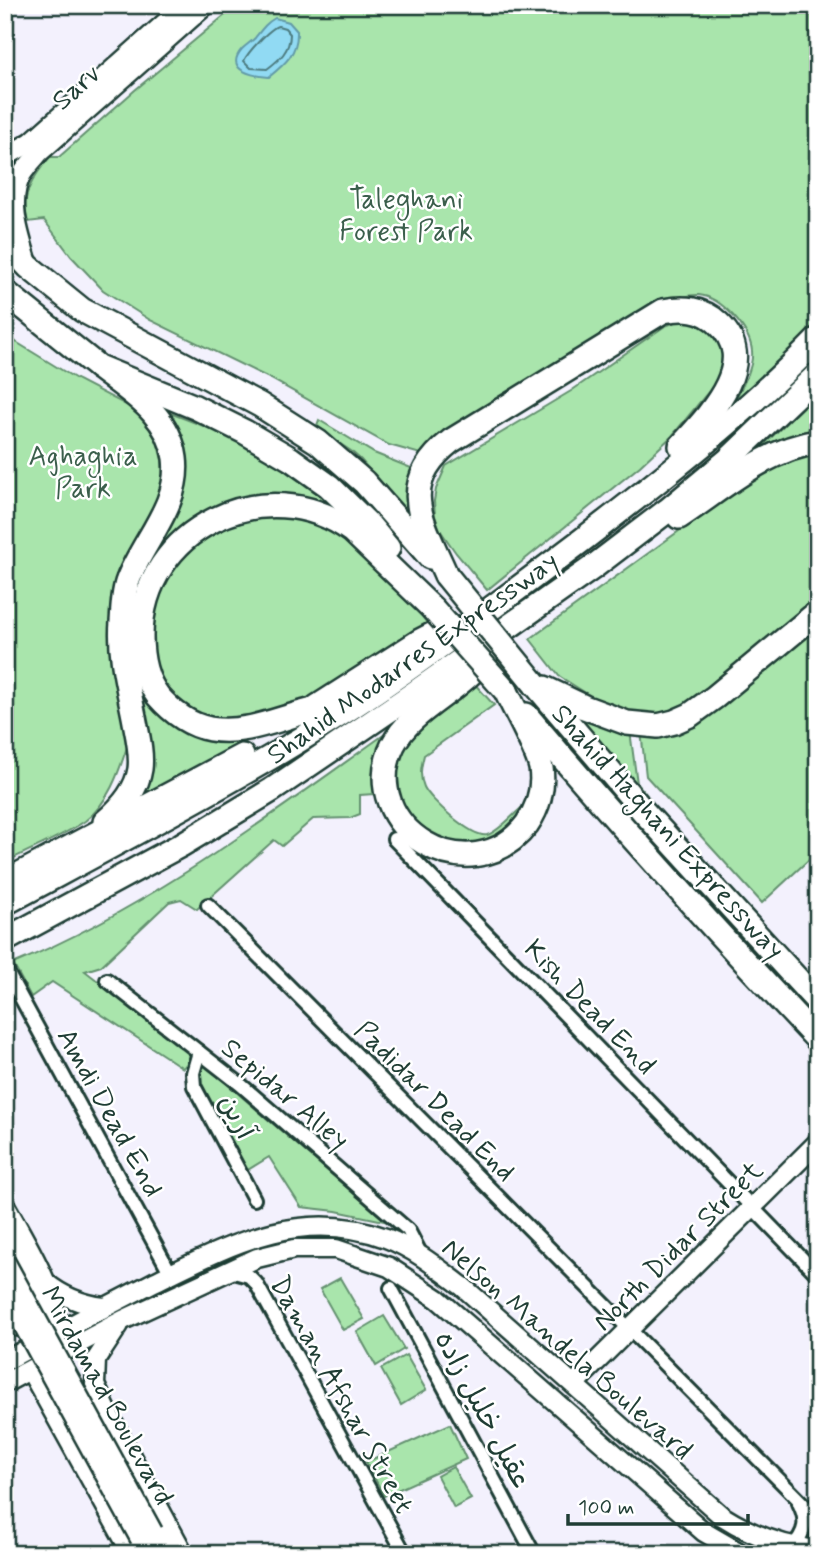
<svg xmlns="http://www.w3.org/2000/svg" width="823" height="1559" font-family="Mynerve,'Playpen Sans Arabic',sans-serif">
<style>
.green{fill:#a9e5ac;stroke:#649170;stroke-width:2}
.water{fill:#91daf3;stroke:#639ba7;stroke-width:2}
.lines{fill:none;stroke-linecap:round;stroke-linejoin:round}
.shore{stroke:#4d7c80;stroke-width:2}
.street-casing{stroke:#1f3d34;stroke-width:18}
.secondary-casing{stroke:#1f3d34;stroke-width:23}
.highway-casing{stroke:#1f3d34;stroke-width:28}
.street{stroke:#fff;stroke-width:12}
.secondary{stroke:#fff;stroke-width:18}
.highway{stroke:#fff;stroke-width:23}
.secondary-bridge-casing{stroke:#1f3d34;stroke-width:23;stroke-linecap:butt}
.highway-bridge-casing{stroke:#1f3d34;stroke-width:28;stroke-linecap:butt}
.secondary-bridge{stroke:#fff;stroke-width:18}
.highway-bridge{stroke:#fff;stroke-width:23}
.labels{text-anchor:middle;stroke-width:5;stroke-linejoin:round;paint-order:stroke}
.street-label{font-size:28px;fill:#1f3d34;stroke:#fff}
.park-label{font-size:28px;fill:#3b5f4c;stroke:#fff}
</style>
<rect width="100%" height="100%" fill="#f3f1fd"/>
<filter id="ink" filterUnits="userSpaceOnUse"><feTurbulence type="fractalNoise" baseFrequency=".0143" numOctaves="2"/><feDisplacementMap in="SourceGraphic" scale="14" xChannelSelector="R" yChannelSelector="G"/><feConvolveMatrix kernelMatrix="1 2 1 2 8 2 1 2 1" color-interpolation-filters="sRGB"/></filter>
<g filter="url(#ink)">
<g class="green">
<path d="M237 5H818V324L790 355 731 407C739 391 754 370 752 351 750 329 721 297 699 295 686 294 675 300 663 305L424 455 389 445 271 379 150 320 103 290 71 256 44 220 28 222C19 197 34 175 50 157H59L135 90Z"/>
<polygon points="687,318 712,326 727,347 719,379 672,436 640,466 487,590 456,553 440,530 435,516 434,501 436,489 446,466 571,391 665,326"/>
<path d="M5 332 16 342 78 380 134 409 147 424 157 441 162 460 163 480 158 499 133 558 127 747C119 772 108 804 85 821 61 837 33 848 8 861L5 859Z"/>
<polygon points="818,392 818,431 753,455"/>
<polygon points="170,413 232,437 283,464 350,516 273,500 162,557 145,683 225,741 244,743 130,807 131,670 136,593 174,514 180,438"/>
<polygon points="319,420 374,453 416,470 422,532 361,460 351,451 316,428"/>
<polygon points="818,447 818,600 711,691 685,708 660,714 639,714 611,707 592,697 559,676 530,639 770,465"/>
<polygon points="254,511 335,525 394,580 430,627 284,713 217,724 188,711 159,683 146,634 155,595 192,538"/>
<polygon points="818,623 818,851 762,903 646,776 641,731 662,731"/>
<path d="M471 680 494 705 424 755C421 767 419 776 424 787 430 800 472 838 487 835 498 832 512 816 521 808L525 812 492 842 447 848 406 818 393 778 402 741Z"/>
<polygon points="566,704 630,731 637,783 647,795 646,801"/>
<path d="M392 729 383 813 374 794 360 795V814L350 818 313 819 282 846 274 840 197 909 181 899 169 902 101 966 85 971 194 1055 183 1068 52 982 31 997 13 964C151 907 271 815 392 729Z"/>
<polygon points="205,1065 381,1217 384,1221 336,1211 301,1207 269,1157 246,1171 198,1084 200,1073"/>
<polygon points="340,1278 364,1319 343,1330 320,1289"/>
<polygon points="384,1316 404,1349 376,1366 357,1332"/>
<polygon points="406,1355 426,1390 401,1405 381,1369"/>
<polygon points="450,1424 466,1459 384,1496 366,1462"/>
<polygon points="453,1467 471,1499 454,1508 437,1476"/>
</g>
<path class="water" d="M275 18 289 22 297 31C298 53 285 64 269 77 255 76 223 71 242 49 246 45 251 42 255 38 262 29 266 23 275 18Z"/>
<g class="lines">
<path class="shore" d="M278 26 285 28 290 34C290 51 279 60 267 69L251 68 244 61C247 53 270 28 278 26Z"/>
<g class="street-casing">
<g id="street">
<polyline points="394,839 818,1275"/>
<polyline points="208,905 818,1519"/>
<polyline points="8,974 171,1274"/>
<polyline points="107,980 240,1084 408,1230 421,1255"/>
<polyline points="199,1052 193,1073 194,1086 254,1199"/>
<polyline points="230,1271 249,1276 256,1283 405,1554"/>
<polyline points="391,1288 534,1554"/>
<path d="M792 1547C806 1532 808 1521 799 1503"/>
</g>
</g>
<g class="secondary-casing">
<g id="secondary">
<polyline points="5,157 31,142 185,5"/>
<path d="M29 267C21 239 6 202 22 174 27 166 34 159 40 152L206 5"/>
<path d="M5 1205C23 1237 66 1306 56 1341"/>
<path d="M5 1231C29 1272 55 1301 104 1307"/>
<path d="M5 1317C17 1333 29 1328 39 1314 39 1293 31 1285 15 1273"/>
<polyline points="119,1325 96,1360 95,1385 111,1419 184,1554"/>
<path d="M5 1361C54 1334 103 1308 152 1283 228 1246 299 1206 386 1238 415 1249 438 1268 462 1286L722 1516C752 1535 782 1547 818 1550"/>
<polyline points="30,1370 132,1554"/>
<polyline points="5,1383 123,1320 257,1258 294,1249 336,1249 389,1267 438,1299 704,1532 742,1554"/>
<polyline points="574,1384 818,1142"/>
<polyline points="153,1532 166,1554"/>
<polyline points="140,1539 148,1554"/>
</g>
</g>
<g class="highway-casing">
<g id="highway">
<polyline points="5,242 29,267 82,310 260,405 318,442 364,482 430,557"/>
<polyline points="5,292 98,367 195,407 245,432 291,459 329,486 369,525 388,548"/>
<path d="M98 367C130 392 169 414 175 458 181 504 143 540 128 580 123 592 123 609 122 622 119 656 129 689 135 722 138 737 142 754 140 769 137 790 120 809 105 822"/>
<path d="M679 517C722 489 765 449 818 442"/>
<path d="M446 575C423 522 395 485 451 441L663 311C684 307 702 308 718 323 761 362 709 415 681 446"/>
<path d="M491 648C484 657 478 666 471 673 446 697 409 714 393 745 354 827 471 898 527 824 538 808 544 788 541 768 537 749 515 711 506 691"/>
<polyline points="535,684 644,812 818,1002"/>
<polyline points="544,688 584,707 627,723 658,726 674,722 690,715 715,697 818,612"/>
<path d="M345 706C333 707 320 708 309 711 277 719 244 735 210 729 188 725 172 712 158 696 145 679 141 657 141 636 141 529 266 468 352 531L433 609"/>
<polyline points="317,707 420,641 449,626"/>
<path d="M526 715C620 826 718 934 818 1040"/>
<polyline points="5,882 242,756"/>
<path d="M5 903C98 853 192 804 283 750 388 688 484 614 581 541 663 478 746 413 818 339"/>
<polyline points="5,940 181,845 272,790 413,694 592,568 668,510 728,460 818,374"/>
</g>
</g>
<use href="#street" class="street"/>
<use href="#secondary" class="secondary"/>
<use href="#highway" class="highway"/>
<g class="secondary-bridge-casing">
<g id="secondary-bridge">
<polyline points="5,1261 153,1532"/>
<polyline points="5,1292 140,1539"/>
</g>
</g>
<g class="highway-bridge-casing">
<g id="highway-bridge">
<polyline points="446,575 535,684"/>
<polyline points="433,609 506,691"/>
</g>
</g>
<use href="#secondary-bridge" class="secondary-bridge"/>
<use href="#highway-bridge" class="highway-bridge"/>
</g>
</g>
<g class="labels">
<g class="street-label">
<text transform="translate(75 86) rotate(-42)" y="10">Sarv</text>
<text transform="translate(412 657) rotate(-35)" y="10">Shahid Modarres Expressway</text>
<text transform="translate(669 831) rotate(48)" y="10">Shahid Haghani Expressway</text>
<text transform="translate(591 1006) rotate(46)" y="10">Kish Dead End</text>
<text transform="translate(286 1093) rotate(40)" y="10">Sepidar Alley</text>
<text transform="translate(436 1100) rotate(45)" y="10">Padidar Dead End</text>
<text transform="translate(111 1112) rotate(61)" y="10">Amdi Dead End</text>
<text transform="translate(238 1116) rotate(62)" y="10">آرین</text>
<text transform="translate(677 1245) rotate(-45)" y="10">North Didar Street</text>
<text transform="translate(568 1348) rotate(41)" y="10">Nelson Mandela Boulevard</text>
<text transform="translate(343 1394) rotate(61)" y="10">Daman Afshar Street</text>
<text transform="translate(108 1395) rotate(61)" y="10">Mirdamad Boulevard</text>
<text transform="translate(484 1409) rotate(62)" y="10">عقیل خلیل زاده</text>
</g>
<g class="park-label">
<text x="406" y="208">Taleghani<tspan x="406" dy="32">Forest Park</tspan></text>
<text x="83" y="465">Aghaghia<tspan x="83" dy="32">Park</tspan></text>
</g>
</g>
<rect width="823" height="1559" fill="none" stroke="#fff" stroke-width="28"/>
<rect x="14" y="14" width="795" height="1531" fill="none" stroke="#1f3d34" stroke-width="2.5" filter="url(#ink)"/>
<path d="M568 1514v10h180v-10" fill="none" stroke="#1f3d34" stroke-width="3.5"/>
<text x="578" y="1514" font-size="21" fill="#1f3d34" stroke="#ffffff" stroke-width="5" paint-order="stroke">100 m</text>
</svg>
